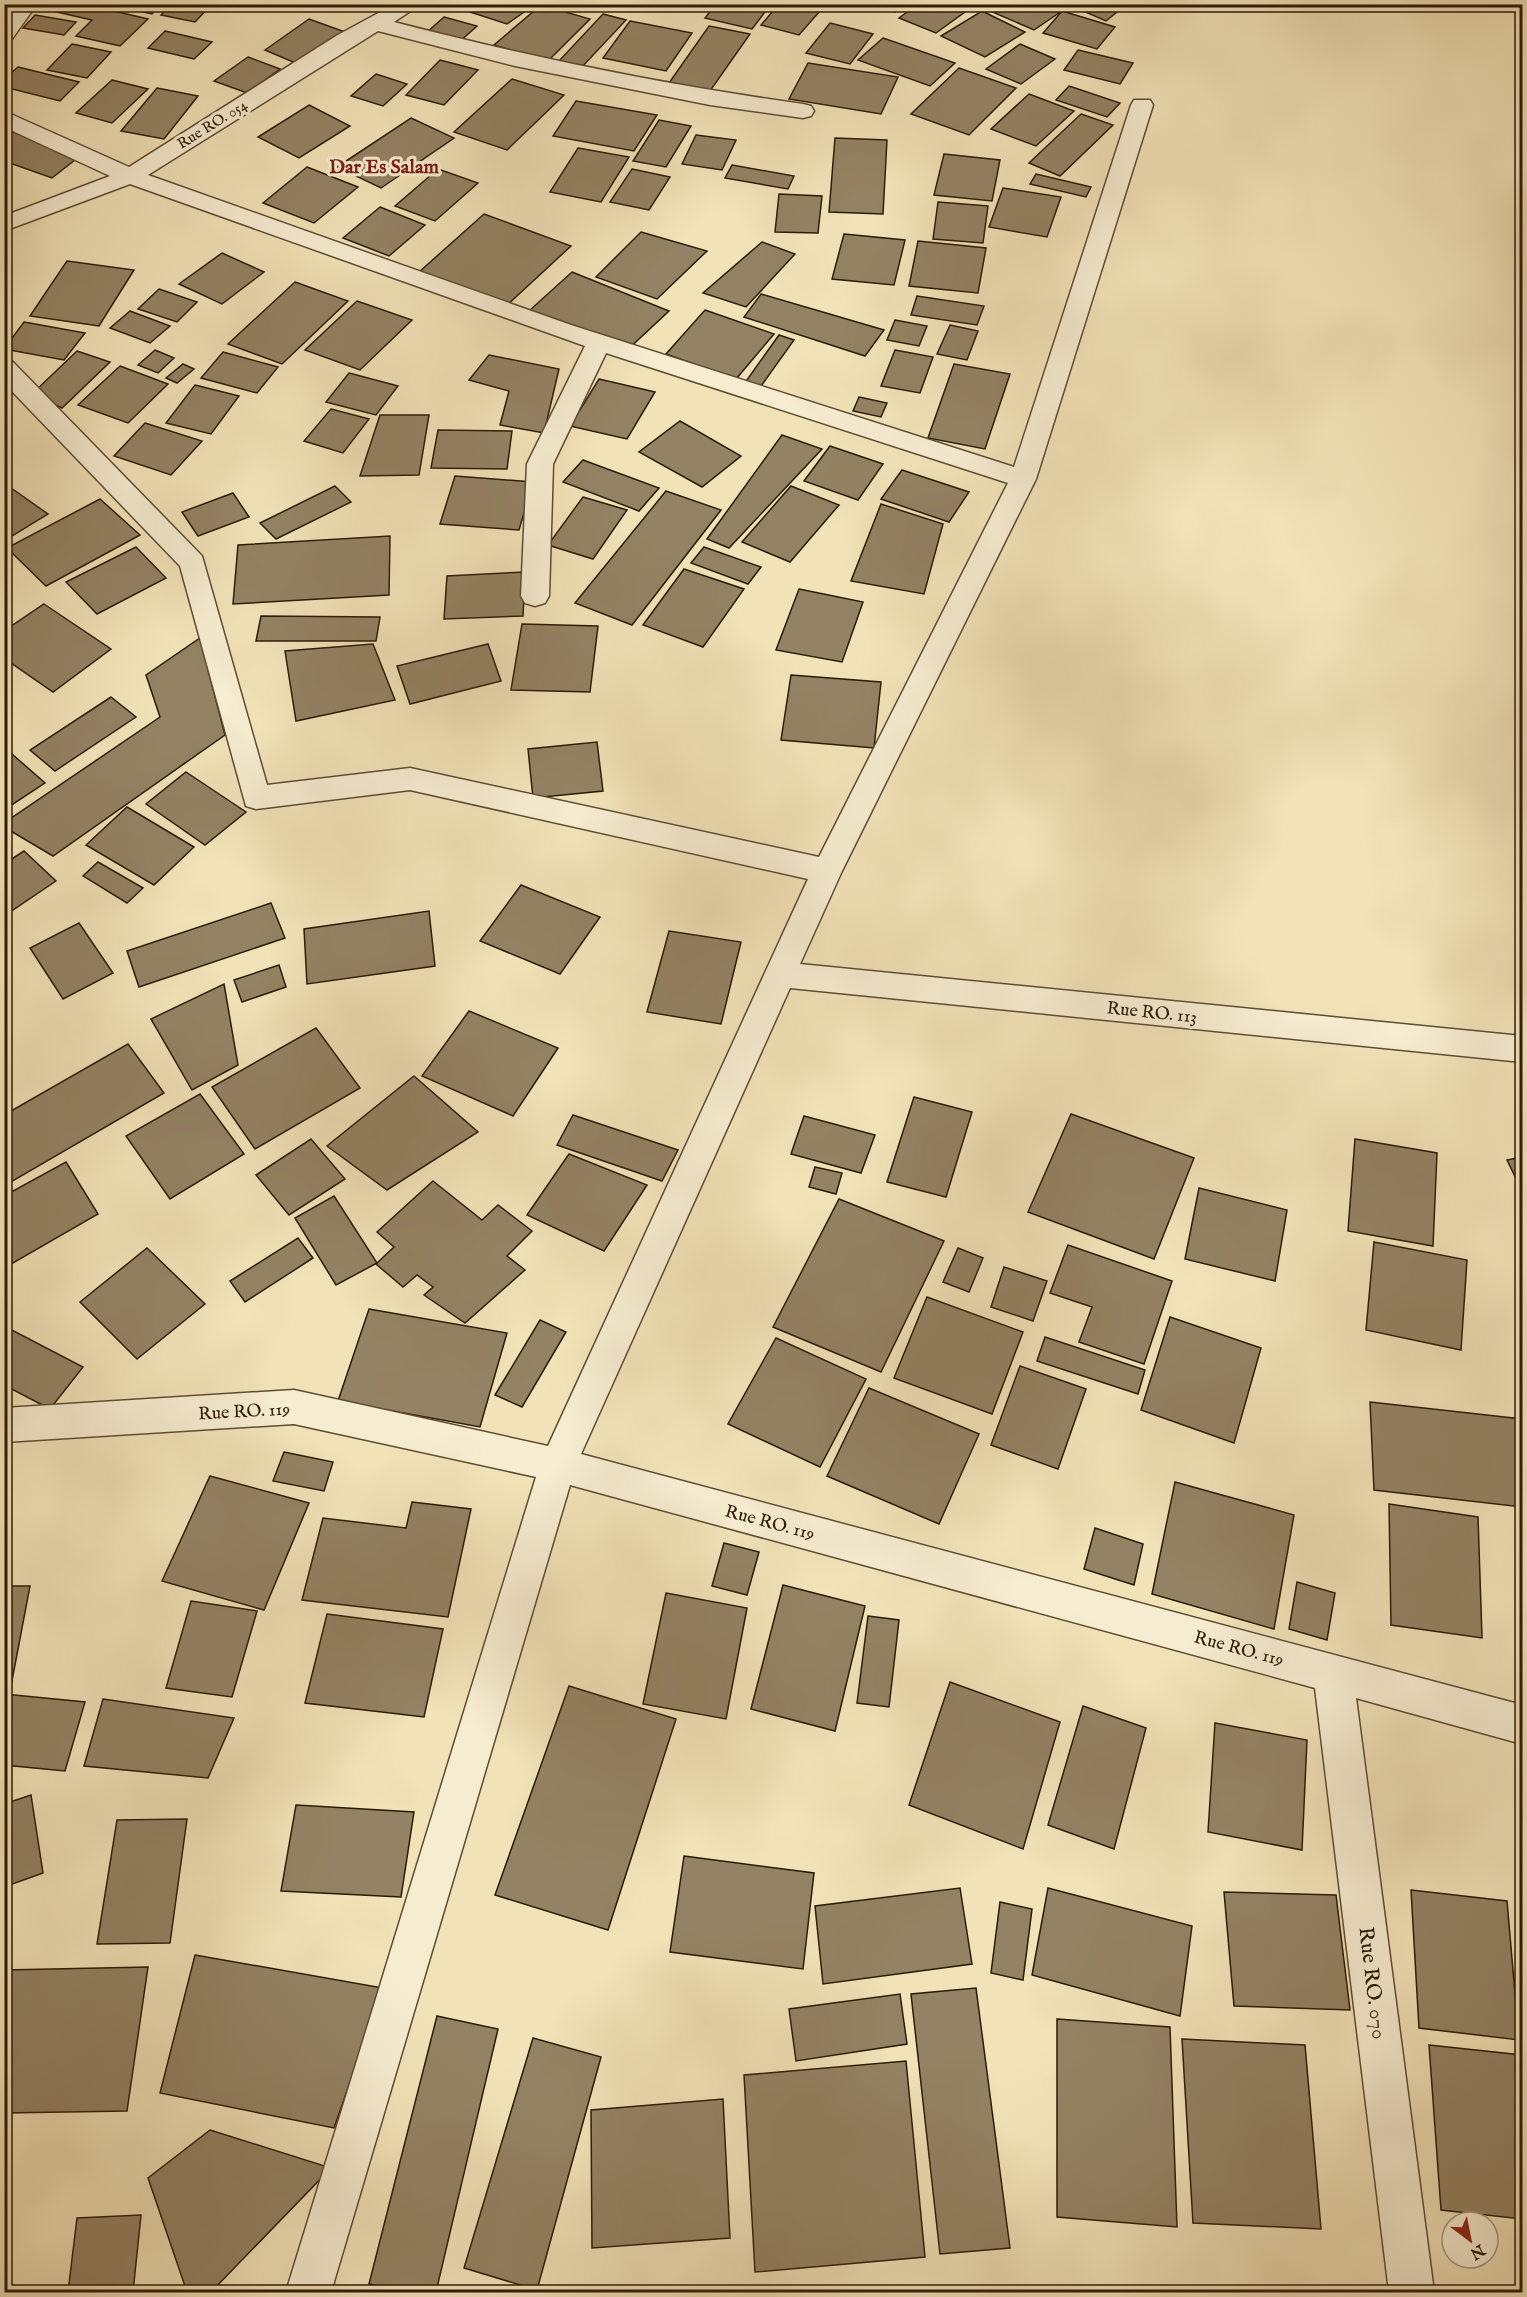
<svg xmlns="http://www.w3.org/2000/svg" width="1527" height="2297" font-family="'IM FELL English',serif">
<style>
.building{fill:#938263;stroke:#2d1b07;stroke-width:1.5}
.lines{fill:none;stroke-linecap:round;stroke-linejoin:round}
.minor-casing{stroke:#5e4d33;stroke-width:3}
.minor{fill:#f6ecd0;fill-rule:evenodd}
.labels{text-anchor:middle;stroke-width:6;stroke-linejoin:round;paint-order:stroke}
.far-street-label{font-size:15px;fill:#2d1b07;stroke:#f6ecd0}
.street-label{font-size:18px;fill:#2d1b07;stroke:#f6ecd0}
.far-district-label{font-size:20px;font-weight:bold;fill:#7a1f14;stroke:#f6ecd0}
.near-street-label{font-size:21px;fill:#2d1b07;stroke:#f6ecd0}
</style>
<rect width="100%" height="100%" fill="#f1e2b7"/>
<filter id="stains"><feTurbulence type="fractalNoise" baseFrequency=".00333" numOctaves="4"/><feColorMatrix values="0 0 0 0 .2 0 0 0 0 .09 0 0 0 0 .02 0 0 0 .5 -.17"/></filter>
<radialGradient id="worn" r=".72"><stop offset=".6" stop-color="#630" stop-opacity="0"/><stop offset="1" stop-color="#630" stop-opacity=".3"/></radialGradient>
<g class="building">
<polygon points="54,4 84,4 148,19 120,46 76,36 92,20 48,10"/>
<polygon points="106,4 160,4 152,14"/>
<polygon points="171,4 212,4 195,22 161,15"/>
<polygon points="480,4 533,4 534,5 507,24 470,12"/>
<polygon points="716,4 771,4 752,29 705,18"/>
<polygon points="779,4 794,4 820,11 799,35 761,25"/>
<polygon points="878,4 907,4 895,12"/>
<polygon points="918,4 959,4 969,9 936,33 899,18"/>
<polygon points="996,4 1059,4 1066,8 1034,30 988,10"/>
<polygon points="1077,4 1127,4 1106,21 1074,7"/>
<polygon points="541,5 590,19 548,61 494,45"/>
<polygon points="982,11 1025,32 985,57 941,36"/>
<polygon points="1062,11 1115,27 1097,49 1043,33"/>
<polygon points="603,14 626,20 581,68 558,62"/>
<polygon points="35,15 76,22 64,35 23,28"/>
<polygon points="444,17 477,26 458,43 425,34"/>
<polygon points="309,19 356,36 307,68 265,50"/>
<polygon points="630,21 692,33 666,71 603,58"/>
<polygon points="830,23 873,34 850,64 806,53"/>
<polygon points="709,26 750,34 710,91 669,83"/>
<polygon points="165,31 212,42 194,59 148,48"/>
<polygon points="883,38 955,63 930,86 858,60"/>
<polygon points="72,44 111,52 87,78 47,70"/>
<polygon points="1020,44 1055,59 1021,84 986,69"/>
<polygon points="1078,50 1133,63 1120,84 1064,70"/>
<polygon points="248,57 280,69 247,93 214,81"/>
<polygon points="440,60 478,70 444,105 406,95"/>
<polygon points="808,63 898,77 881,114 789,99"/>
<polygon points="18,67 79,82 60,101 4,87 4,79"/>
<polygon points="959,68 1016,88 969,135 911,114"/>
<polygon points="376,74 407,84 383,106 351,96"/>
<polygon points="512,79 564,95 507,150 454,132"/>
<polygon points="112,80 148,89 112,123 76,113"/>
<polygon points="1069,86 1120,103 1107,117 1056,100"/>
<polygon points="157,88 198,96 164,139 121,131"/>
<polygon points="1029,94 1074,111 1036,146 991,129"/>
<polygon points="576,101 657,115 634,151 553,136"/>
<polygon points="309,105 350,126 299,158 258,137"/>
<polygon points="1081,114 1113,125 1060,176 1029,163"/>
<polygon points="411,118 454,138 381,188 337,167"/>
<polygon points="659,120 691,126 666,167 633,161"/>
<polygon points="4,129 80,156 52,178 4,161"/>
<polygon points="696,135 736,140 722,170 682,164"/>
<polygon points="835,138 887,140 883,214 829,212"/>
<polygon points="578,148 629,157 601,202 550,192"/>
<polygon points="944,154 1000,160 992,201 934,195"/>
<polygon points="732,165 794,176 788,189 725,178"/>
<polygon points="307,167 358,187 314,223 263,203"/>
<polygon points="438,169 478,183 435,221 395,206"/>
<polygon points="632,169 670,177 649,210 610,202"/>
<polygon points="1036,174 1091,187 1086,197 1030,184"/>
<polygon points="1003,188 1061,197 1047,237 989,227"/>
<polygon points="779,194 822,196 818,233 775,232"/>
<polygon points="938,202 988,206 983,243 933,239"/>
<polygon points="380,207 425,225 389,256 343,238"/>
<polygon points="484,214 571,246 506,306 418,273"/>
<polygon points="641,232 707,251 657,299 596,277"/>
<polygon points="844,234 905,240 894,285 832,279"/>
<polygon points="918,241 986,248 978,293 909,286"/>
<polygon points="762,242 795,254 746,307 703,293"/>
<polygon points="222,253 264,272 222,304 179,284"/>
<polygon points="67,261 134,270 99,326 30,316"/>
<polygon points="572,272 669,311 626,351 529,311"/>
<polygon points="295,282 348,301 282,364 228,344"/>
<polygon points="159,289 197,302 177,322 138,309"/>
<polygon points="761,294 884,330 865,356 744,317"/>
<polygon points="917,296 984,306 977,325 911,315"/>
<polygon points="357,301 412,320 360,370 305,350"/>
<polygon points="705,310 774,334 736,379 666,354"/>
<polygon points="130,311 170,326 150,343 110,328"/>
<polygon points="895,320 927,326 919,346 887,340"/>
<polygon points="24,322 85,333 64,360 4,349"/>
<polygon points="950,325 978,331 967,360 937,354"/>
<polygon points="779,335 794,340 759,389 744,384"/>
<polygon points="155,350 174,358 158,373 138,365"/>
<polygon points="895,350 933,357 920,393 881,386"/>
<polygon points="77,351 110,362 62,408 32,394"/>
<polygon points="223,352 278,367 257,393 201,378"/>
<polygon points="489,355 559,369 544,433 500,425 509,391 469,380"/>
<polygon points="183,364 194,369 177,383 166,378"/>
<polygon points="954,364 1010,374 985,449 928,438"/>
<polygon points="120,366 168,384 128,423 78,405"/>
<polygon points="349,373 398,386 376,415 326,402"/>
<polygon points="599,379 655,392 627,439 570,426"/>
<polygon points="195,385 239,396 211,434 166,423"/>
<polygon points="859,397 887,403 881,417 853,411"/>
<polygon points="331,409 369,419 343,453 304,441"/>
<polygon points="380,415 429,415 419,475 360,476"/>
<polygon points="680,421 741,456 702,487 639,452"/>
<polygon points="145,423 202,441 171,475 114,456"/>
<polygon points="438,430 512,431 507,469 431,468"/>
<polygon points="782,435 822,449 729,548 707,539"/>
<polygon points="830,446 883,464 858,500 804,481"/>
<polygon points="583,460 659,488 639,511 563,482"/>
<polygon points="902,470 969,492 949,522 881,499"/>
<polygon points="455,476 533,482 519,530 440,524"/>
<polygon points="4,483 48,514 4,541"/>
<polygon points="335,486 351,502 276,539 260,523"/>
<polygon points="791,486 839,505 790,562 742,542"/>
<polygon points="666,491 721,510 632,625 575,603"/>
<polygon points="233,493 249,517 198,536 182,512"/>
<polygon points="583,497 627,510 593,559 548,545"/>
<polygon points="100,499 140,535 46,586 7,548"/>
<polygon points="881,504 943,524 924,594 851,581"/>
<polygon points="390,536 389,595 233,604 238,545"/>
<polygon points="136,547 166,578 97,614 66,582"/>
<polygon points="704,547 761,567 748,584 691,563"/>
<polygon points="684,569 744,589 703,647 643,625"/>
<polygon points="525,572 523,616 444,619 447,576"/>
<polygon points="799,589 863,602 842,662 776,650"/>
<polygon points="44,604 111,649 53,692 4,658 4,631"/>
<polygon points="261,616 380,617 376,641 256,641"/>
<polygon points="522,624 598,626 590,692 511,690"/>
<polygon points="200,638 225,735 53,856 4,827 4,823 160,717 146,675"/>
<polygon points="373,644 395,700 296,721 285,651"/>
<polygon points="488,644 501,681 410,704 397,666"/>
<polygon points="791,675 881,682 874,748 781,740"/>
<polygon points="111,697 136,717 55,771 30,750"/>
<polygon points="597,742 603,791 533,798 528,749"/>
<polygon points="12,754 45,783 4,810 4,758"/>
<polygon points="186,772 246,812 205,845 146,804"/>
<polygon points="127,807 194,847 154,885 86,845"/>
<polygon points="24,851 56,881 4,916 4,864"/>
<polygon points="98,862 143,888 127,903 83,876"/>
<polygon points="521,885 600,917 560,974 480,941"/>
<polygon points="271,903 285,938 139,987 127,951"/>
<polygon points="429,911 435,966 307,984 304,929"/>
<polygon points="79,923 113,973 63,999 30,948"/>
<polygon points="669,931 741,942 721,1024 647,1012"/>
<polygon points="279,965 286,987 242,1002 234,980"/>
<polygon points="224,984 238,1065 192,1090 151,1019"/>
<polygon points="469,1011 558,1048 513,1116 422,1076"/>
<polygon points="316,1028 360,1088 255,1149 212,1087"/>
<polygon points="128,1044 164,1093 4,1186 4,1115"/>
<polygon points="414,1076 478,1132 387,1190 327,1146"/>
<polygon points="200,1094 244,1154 170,1199 126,1136"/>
<polygon points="914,1097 972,1112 946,1197 887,1182"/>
<polygon points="1071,1114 1194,1158 1154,1259 1028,1212"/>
<polygon points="573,1115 678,1150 662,1181 557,1145"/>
<polygon points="804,1116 875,1135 861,1173 791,1154"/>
<polygon points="311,1139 345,1179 289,1215 256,1175"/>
<polygon points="1355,1139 1437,1153 1433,1246 1348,1231"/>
<polygon points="569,1154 647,1185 604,1251 527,1215"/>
<polygon points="1522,1157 1522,1191 1507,1160"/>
<polygon points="66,1162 98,1214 6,1267 4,1196"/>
<polygon points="815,1167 842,1173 836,1194 809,1187"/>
<polygon points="433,1181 482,1220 498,1205 532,1231 507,1256 525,1270 465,1323 424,1295 433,1287 417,1275 403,1287 376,1264 394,1247 377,1232"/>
<polygon points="1199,1188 1287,1210 1275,1281 1185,1259"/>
<polygon points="334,1196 377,1263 336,1285 295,1218"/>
<polygon points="839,1199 944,1241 881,1372 773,1327"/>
<polygon points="298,1238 313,1258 245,1302 230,1281"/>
<polygon points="1374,1242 1467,1260 1461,1350 1366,1330"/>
<polygon points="1068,1245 1172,1281 1144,1364 1079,1342 1092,1307 1050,1293"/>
<polygon points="147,1248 205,1304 137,1359 80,1302"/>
<polygon points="958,1248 983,1258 969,1292 943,1282"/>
<polygon points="1004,1267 1047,1281 1033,1321 991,1307"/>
<polygon points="927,1297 1023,1332 992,1414 894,1378"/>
<polygon points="369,1309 507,1333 480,1427 338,1401"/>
<polygon points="1170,1317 1261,1348 1234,1443 1141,1410"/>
<polygon points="540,1320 566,1332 522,1407 495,1395"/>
<polygon points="4,1326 83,1367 50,1409 4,1385"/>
<polygon points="1045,1337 1145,1370 1138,1394 1037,1361"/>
<polygon points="776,1338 866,1379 820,1467 728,1424"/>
<polygon points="1020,1366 1086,1389 1058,1469 991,1445"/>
<polygon points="869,1388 979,1434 939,1524 827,1476"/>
<polygon points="1370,1402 1522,1419 1522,1507 1374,1490"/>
<polygon points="284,1452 333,1462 324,1491 273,1481"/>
<polygon points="210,1476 309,1503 264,1610 162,1581"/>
<polygon points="1175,1482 1294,1515 1274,1629 1152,1594"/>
<polygon points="412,1502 471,1509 448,1617 302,1600 323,1518 406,1528"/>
<polygon points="1389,1504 1478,1517 1482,1638 1391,1625"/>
<polygon points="1095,1528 1143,1544 1134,1585 1084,1569"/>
<polygon points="724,1543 759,1552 747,1595 712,1586"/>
<polygon points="1297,1582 1335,1593 1327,1640 1289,1629"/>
<polygon points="783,1585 865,1606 835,1731 751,1709"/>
<polygon points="4,1586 30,1586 11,1686 4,1686"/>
<polygon points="666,1593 747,1608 726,1719 643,1704"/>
<polygon points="191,1601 257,1611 232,1697 166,1688"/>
<polygon points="327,1614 443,1629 424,1717 305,1703"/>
<polygon points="868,1616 899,1620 889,1707 857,1703"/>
<polygon points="950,1682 1060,1722 1023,1849 909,1805"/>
<polygon points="569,1686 676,1719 608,1930 495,1895"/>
<polygon points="4,1694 85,1702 65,1771 4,1765"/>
<polygon points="103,1699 234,1718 208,1778 84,1766"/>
<polygon points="1083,1706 1146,1728 1114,1849 1048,1825"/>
<polygon points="1215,1723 1307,1740 1302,1850 1208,1832"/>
<polygon points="31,1795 43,1873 4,1887 4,1804"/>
<polygon points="296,1805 414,1812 401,1897 281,1891"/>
<polygon points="187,1819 170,1943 97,1944 117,1820"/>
<polygon points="684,1856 814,1873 803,1969 670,1952"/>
<polygon points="960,1888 972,1964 823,1984 815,1906"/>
<polygon points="1048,1888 1192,1926 1180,2016 1032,1975"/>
<polygon points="1411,1890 1507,1901 1519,2040 1419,2028"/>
<polygon points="1224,1892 1336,1895 1350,2010 1234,2006"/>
<polygon points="1000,1902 1032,1909 1023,1980 991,1973"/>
<polygon points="195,1955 383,1988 334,2128 160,2093"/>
<polygon points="148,1967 127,2111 4,2113 4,1970"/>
<polygon points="976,1988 1010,2248 940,2254 911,1994"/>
<polygon points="900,1994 907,2044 796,2061 789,2009"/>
<polygon points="437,2016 498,2029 436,2292 408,2292 369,2284"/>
<polygon points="1057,2019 1170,2027 1177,2227 1057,2217"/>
<polygon points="533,2038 601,2057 537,2290 464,2268"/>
<polygon points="1182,2039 1305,2045 1321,2229 1193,2223"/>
<polygon points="1429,2045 1522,2055 1522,2219 1441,2210"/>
<polygon points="906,2061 925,2257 755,2272 744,2075"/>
<polygon points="723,2099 730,2238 592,2248 591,2110"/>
<polygon points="210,2130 331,2168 211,2292 187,2292 148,2178"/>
<polygon points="141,2215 133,2292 68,2292 77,2218"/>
</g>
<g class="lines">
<g class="minor-casing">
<g id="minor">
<polygon points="16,4 37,4 12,39 4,40 4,19"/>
<path d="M395 4H421L394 22C529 57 665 85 803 104L811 106 814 111 811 116 803 118 710 105 515 66 378 31 148 175 571 325 1014 467 1131 105 1134 100H1150L1153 105 1036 479 842 871 800 964 1522 1036V1062L790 988 581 1454 1522 1705V1744L1356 1698 1434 2292H1389L1315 1688 570 1485 331 2292H286L536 1477 294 1424 4 1442V1408L294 1390 548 1446 808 879 410 790 256 809 246 806 180 566 4 383V360L13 362 202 556 267 785 410 768 819 857 1008 483 606 353 553 464 549 596 545 603 535 606 525 603 521 596 527 464 585 346 130 184 4 231V216L110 176 4 127V111L129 167 336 36Z"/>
</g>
</g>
<use href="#minor" class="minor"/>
</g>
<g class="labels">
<g class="far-street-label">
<text transform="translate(212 124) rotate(-32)" y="5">Rue RO. 054</text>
</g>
<g class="street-label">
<text transform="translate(1152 1012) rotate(6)" y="6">Rue RO. 113</text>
<text transform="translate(244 1411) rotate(-3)" y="6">Rue RO. 119</text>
<text transform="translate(770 1522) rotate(15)" y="6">Rue RO. 119</text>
<text transform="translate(1239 1648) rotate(15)" y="6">Rue RO. 119</text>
</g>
<g class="far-district-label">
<text x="384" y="173">Dar Es Salam</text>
</g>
<g class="near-street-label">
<text transform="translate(1373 1983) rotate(83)" y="7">Rue RO. 070</text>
</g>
</g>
<rect width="1527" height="2297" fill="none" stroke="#f1e2b7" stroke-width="24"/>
<rect x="6" y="6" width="1515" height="2285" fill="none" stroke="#2d1b07" stroke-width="3"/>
<rect x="12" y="12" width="1503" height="2273" fill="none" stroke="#2d1b07" stroke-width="1.5"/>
<g transform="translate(1470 2240) rotate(148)"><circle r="28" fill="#f6ecd0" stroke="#a69880" stroke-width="1.5"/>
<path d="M0-4.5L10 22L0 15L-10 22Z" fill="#8f2418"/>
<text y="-9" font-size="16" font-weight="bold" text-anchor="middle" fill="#2d1b07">N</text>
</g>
<rect width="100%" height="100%" filter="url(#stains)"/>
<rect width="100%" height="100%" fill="url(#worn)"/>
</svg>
